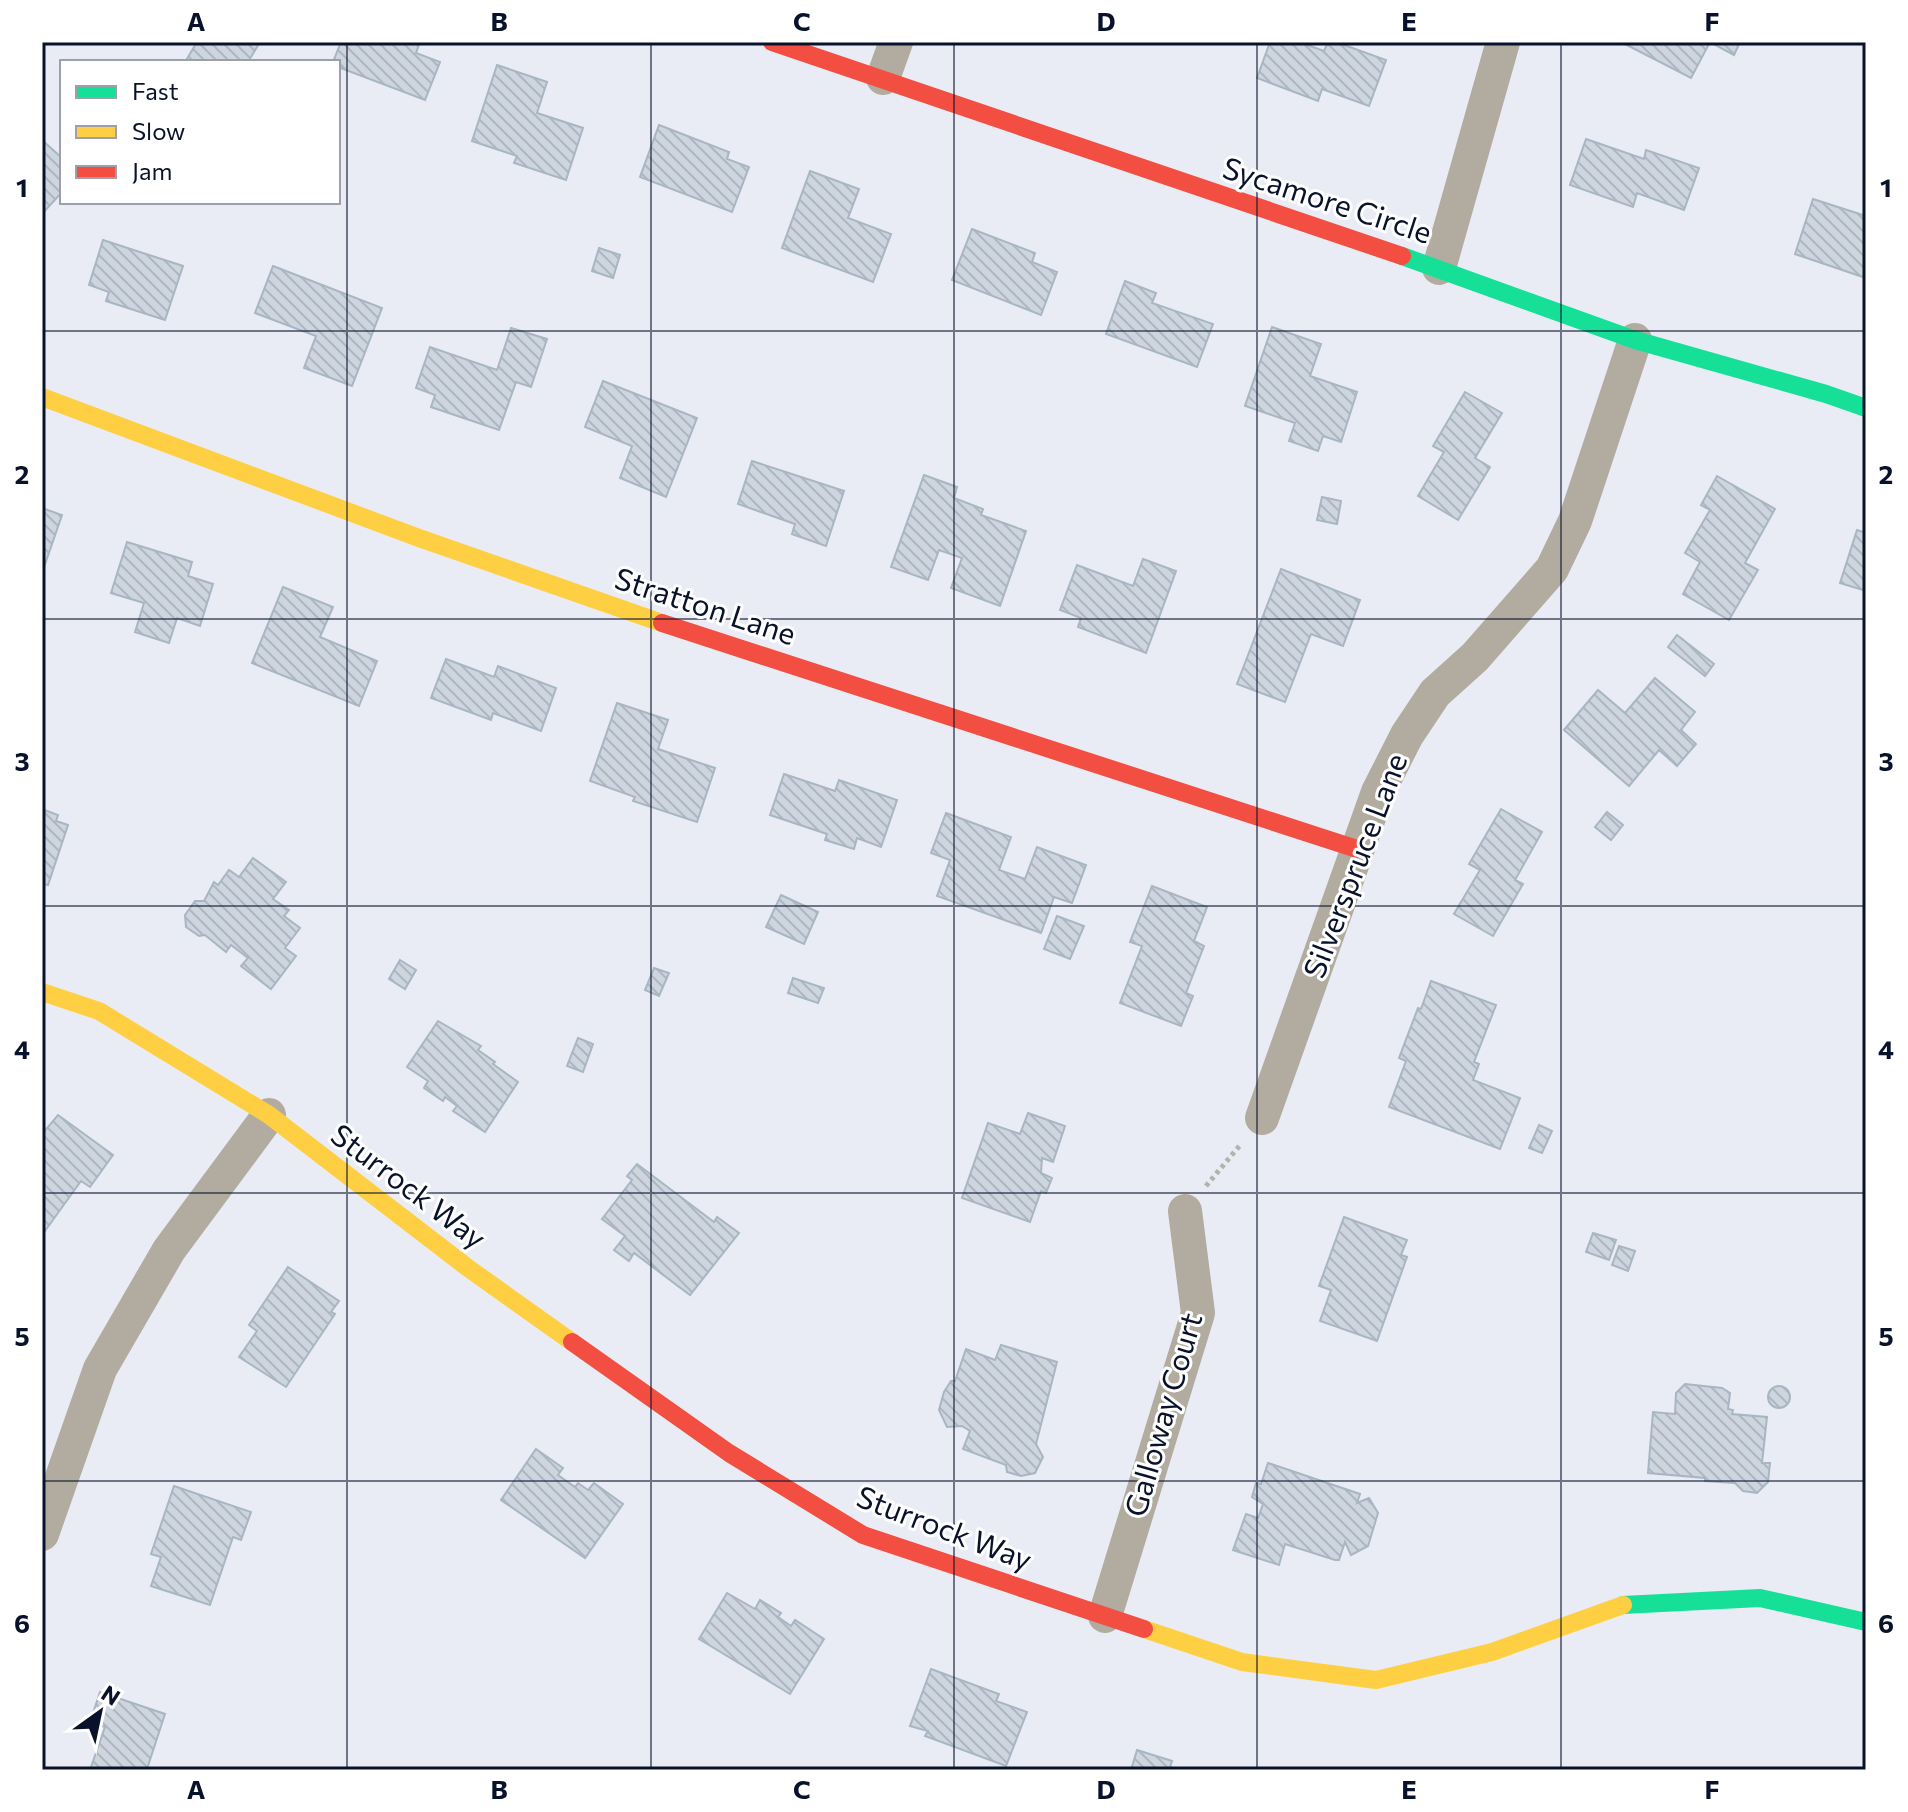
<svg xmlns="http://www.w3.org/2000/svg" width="1908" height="1812" font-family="Commissioner,sans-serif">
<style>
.building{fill:url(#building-back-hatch);stroke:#a8b6c4;stroke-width:2}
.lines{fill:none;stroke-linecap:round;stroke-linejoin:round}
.path{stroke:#b3b2af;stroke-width:5;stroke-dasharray:4 4;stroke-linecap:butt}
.street{stroke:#b2aca0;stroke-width:34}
.fast{stroke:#16e098;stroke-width:18}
.slow{stroke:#ffcf43;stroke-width:18}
.jam{stroke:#f24e42;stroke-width:18}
.grid{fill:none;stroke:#09122b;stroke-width:2;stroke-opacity:0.55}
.labels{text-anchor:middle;stroke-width:6;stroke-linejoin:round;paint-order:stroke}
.street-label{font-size:30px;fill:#09122b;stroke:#fff}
.neatline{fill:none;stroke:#09122b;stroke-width:3}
.grid-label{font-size:26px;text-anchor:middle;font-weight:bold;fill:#09122b}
</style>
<defs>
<pattern id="building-back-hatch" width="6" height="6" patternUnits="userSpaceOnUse" patternTransform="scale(2)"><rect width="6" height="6" fill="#cdd5df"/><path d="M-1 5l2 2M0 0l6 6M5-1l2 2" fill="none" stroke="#afb6c0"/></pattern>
</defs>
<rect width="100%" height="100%" fill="#e9ecf4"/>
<g class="building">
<polygon points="197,42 260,42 248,62 185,62"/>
<polygon points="341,42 420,42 416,53 440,62 425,100 338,67 338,62 333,62"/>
<polygon points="1270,42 1299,42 1324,51 1328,42 1336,42 1386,60 1369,106 1322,89 1318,101 1257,78"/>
<polygon points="1621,42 1740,42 1734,55 1710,42 1691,78"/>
<polygon points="497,65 547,82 537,113 583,128 566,180 514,163 517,156 472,141"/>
<polygon points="659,125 729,152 727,159 749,167 732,212 640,177"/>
<polygon points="1586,139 1644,159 1646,150 1699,168 1684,210 1637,193 1633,207 1570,185"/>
<polygon points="42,140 62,158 62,192 42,214"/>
<polygon points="810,171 859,189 848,218 891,234 873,282 782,248"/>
<polygon points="1813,199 1866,216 1866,278 1795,254"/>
<polygon points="972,229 1035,253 1032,262 1057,272 1041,315 952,280"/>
<polygon points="103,240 183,266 165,320 106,301 109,292 89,285"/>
<polygon points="599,248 620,255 613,278 592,271"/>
<polygon points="273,266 382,308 352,386 304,368 316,336 255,313"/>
<polygon points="1125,281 1156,293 1152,303 1213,324 1197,367 1106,334"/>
<polygon points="1272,327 1321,344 1310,376 1357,392 1341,442 1323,436 1318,451 1289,441 1295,423 1245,406"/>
<polygon points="511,328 547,339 531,387 516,382 499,430 431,407 435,395 416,388 430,347 497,370"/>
<polygon points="603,381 697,418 666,497 620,478 632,446 585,427"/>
<polygon points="1465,392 1502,413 1475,458 1490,467 1458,520 1418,496 1444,452 1433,446"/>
<polygon points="752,461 844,491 826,546 792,534 795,524 738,504"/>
<polygon points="924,475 957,487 954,498 983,509 981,515 1026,531 1000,606 951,588 962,558 939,550 928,580 891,567"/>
<polygon points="1717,476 1775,509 1745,563 1758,570 1729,620 1683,594 1700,562 1685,553 1710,510 1701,505"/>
<polygon points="1322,497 1341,501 1337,524 1317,520"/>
<polygon points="42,508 62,515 42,573"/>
<polygon points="1857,530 1866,533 1866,591 1840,583"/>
<polygon points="127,542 192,562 188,576 213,584 200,626 177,618 169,643 135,632 144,603 111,593"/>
<polygon points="1143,559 1176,571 1146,653 1078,627 1081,618 1060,610 1077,565 1133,586"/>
<polygon points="1281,569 1360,600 1343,646 1311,634 1285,702 1237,684"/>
<polygon points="283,587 333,607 320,637 377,661 359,706 252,663"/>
<polygon points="1677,635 1714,664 1705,676 1668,647"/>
<polygon points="446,659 494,677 498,666 556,688 541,731 493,713 491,720 431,698"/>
<polygon points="1655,678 1695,712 1681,730 1696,744 1677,766 1659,750 1629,786 1564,730 1598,690 1625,713"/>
<polygon points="617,703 668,720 658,749 715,768 697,822 633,801 635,797 590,781"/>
<polygon points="784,774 835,791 839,780 897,800 881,847 857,838 854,849 825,840 827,834 770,815"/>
<polygon points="42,809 58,815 56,821 68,825 48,885 42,884"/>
<polygon points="1501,809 1542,832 1515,880 1523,884 1493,936 1454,914 1480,870 1469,864"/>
<polygon points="1607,812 1623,825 1611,840 1595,827"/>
<polygon points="946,813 1011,837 999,870 1025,879 1037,847 1086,865 1072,903 1054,897 1041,933 937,896 950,860 931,853"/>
<polygon points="253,858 286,882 273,899 289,910 284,916 300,928 285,948 296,956 271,989 241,966 248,958 231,945 226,952 205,935 199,936 186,927 185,915 195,901 204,901 214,882 218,885 229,870 239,877"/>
<polygon points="1152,886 1207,907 1194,941 1204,946 1186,993 1193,996 1181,1026 1120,1003 1142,946 1130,942"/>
<polygon points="781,895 818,912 804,944 766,927"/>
<polygon points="1057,916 1084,926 1070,959 1044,949"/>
<polygon points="400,960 416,970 405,989 389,979"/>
<polygon points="654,968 669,973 659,996 645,990"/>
<polygon points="793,978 824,988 818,1003 788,993"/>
<polygon points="1431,981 1496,1005 1474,1062 1479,1064 1473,1080 1520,1098 1500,1149 1389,1107 1406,1061 1399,1058 1418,1008 1421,1009"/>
<polygon points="438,1021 481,1046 478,1050 495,1062 493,1064 518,1082 485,1132 453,1111 457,1106 445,1097 443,1101 424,1088 428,1081 407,1067"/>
<polygon points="578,1038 593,1044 583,1072 567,1066"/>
<polygon points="1028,1113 1065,1126 1053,1162 1042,1158 1041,1173 1052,1178 1046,1193 1041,1191 1030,1222 962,1198 988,1123 1020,1134"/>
<polygon points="58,1115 113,1155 90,1187 81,1181 45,1231 42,1229 42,1134"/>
<polygon points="1539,1125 1552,1131 1542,1153 1529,1148"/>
<polygon points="637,1164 714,1222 717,1217 739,1233 690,1295 634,1253 629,1261 614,1250 625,1236 602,1219 632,1180 627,1176"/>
<polygon points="1344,1217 1407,1240 1401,1255 1407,1257 1377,1341 1320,1321 1331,1290 1319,1286"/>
<polygon points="1593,1233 1616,1240 1609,1260 1586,1252"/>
<polygon points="1619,1246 1635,1251 1628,1271 1612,1265"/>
<polygon points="288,1267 339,1301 331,1312 335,1314 286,1387 239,1357 257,1331 249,1325"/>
<polygon points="1001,1345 1057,1362 1036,1444 1043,1457 1035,1473 1021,1476 1007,1472 1006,1465 963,1449 970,1431 962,1426 947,1427 939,1410 944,1392 951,1381 955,1381 966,1349 995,1360"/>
<polygon points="1685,1384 1722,1388 1730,1393 1728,1409 1733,1410 1732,1414 1767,1417 1762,1463 1770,1463 1768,1482 1757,1493 1743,1491 1735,1483 1705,1481 1705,1478 1648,1473 1653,1412 1675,1414 1676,1393"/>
<circle cx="1779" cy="1397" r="11"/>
<polygon points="536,1449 563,1468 558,1475 575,1487 578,1483 588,1490 594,1483 623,1504 585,1558 501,1500"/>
<polygon points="1268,1463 1360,1494 1357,1503 1369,1498 1378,1513 1368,1546 1351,1555 1345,1542 1339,1560 1335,1560 1285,1544 1279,1565 1233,1550 1246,1514 1258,1518 1263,1504 1252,1497 1256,1483 1261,1484"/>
<polygon points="174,1486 251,1512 241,1540 233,1537 210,1605 151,1586 161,1557 151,1554"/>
<polygon points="727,1593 755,1609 760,1600 781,1613 778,1617 791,1626 795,1620 824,1639 790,1694 699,1639"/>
<polygon points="931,1669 999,1694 996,1701 1027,1712 1006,1766 925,1736 928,1731 910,1726"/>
<polygon points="100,1692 165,1714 147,1769 150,1770 90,1770 105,1727 90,1722"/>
<polygon points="1137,1750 1172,1761 1170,1767 1179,1770 1131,1770"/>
</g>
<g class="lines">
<polyline class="path" points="1206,1186 1241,1144"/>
<g class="street">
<polyline points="883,78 896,42"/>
<polyline points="1439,268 1503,42"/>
<polyline points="1262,1118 1378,792 1407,735 1435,693 1475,657 1552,569 1575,521 1635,340"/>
<polyline points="42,1534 100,1369 169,1250 269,1115"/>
<polyline points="1105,1616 1198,1313 1185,1211"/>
</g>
<g class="fast">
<polyline points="1402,256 1635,340 1826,394 1866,408"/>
<polyline points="1623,1605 1760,1598 1866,1622"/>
</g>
<g class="slow">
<polyline points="42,397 419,538 662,623"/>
<polyline points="42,992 99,1011 269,1115 468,1268 572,1342"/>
<polyline points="1144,1629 1242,1662 1376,1680 1492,1652 1623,1605"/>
</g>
<g class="jam">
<polyline points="772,42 1402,256"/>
<polyline points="662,623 1357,849"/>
<polyline points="572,1342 729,1453 863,1535 1144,1629"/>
</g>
</g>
<path class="grid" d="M347 42V1770M651 42V1770M954 42V1770M1257 42V1770M1561 42V1770M42 331H1866M42 619H1866M42 906H1866M42 1193H1866M42 1481H1866"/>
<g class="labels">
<g class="street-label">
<text transform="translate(1327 201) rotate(18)" y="10">Sycamore Circle</text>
<text transform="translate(705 607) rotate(18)" y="10">Stratton Lane</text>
<text transform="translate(1356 866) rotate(-69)" y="10">Silverspruce Lane</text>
<text transform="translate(408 1187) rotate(37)" y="10">Sturrock Way</text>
<text transform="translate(1164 1415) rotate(-74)" y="10">Galloway Court</text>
<text transform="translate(944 1529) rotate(21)" y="10">Sturrock Way</text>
</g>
</g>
<rect width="1908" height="1812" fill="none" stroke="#ffffff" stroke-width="88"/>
<rect x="60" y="60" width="280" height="144" fill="#ffffff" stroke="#9da0aa" stroke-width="2"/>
<rect x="76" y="86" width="40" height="12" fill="#16e098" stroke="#9da0aa" stroke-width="2"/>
<text x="132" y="100" font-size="24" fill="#09122b">Fast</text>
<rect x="76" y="126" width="40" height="12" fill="#ffcf43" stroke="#9da0aa" stroke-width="2"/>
<text x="132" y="140" font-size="24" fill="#09122b">Slow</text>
<rect x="76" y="166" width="40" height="12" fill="#f24e42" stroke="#9da0aa" stroke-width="2"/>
<text x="132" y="180" font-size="24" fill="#09122b">Jam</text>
<g transform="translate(100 1712) rotate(33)" stroke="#ffffff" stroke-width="6" paint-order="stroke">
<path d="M0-6L14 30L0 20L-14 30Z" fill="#09122b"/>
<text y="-12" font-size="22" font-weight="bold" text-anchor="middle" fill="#09122b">N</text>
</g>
<rect x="44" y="44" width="1820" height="1724" class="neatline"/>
<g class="grid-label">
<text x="196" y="31">A</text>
<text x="499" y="31">B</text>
<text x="802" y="31">C</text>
<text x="1106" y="31">D</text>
<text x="1409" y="31">E</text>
<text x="1712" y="31">F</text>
<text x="22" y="197">1</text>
<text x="1886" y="197">1</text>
<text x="22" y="484">2</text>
<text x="1886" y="484">2</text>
<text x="22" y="771">3</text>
<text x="1886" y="771">3</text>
<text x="22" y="1059">4</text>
<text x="1886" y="1059">4</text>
<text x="22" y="1346">5</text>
<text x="1886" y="1346">5</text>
<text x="22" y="1633">6</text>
<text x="1886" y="1633">6</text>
<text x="196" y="1799">A</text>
<text x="499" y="1799">B</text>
<text x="802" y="1799">C</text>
<text x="1106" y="1799">D</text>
<text x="1409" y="1799">E</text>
<text x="1712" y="1799">F</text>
</g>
</svg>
